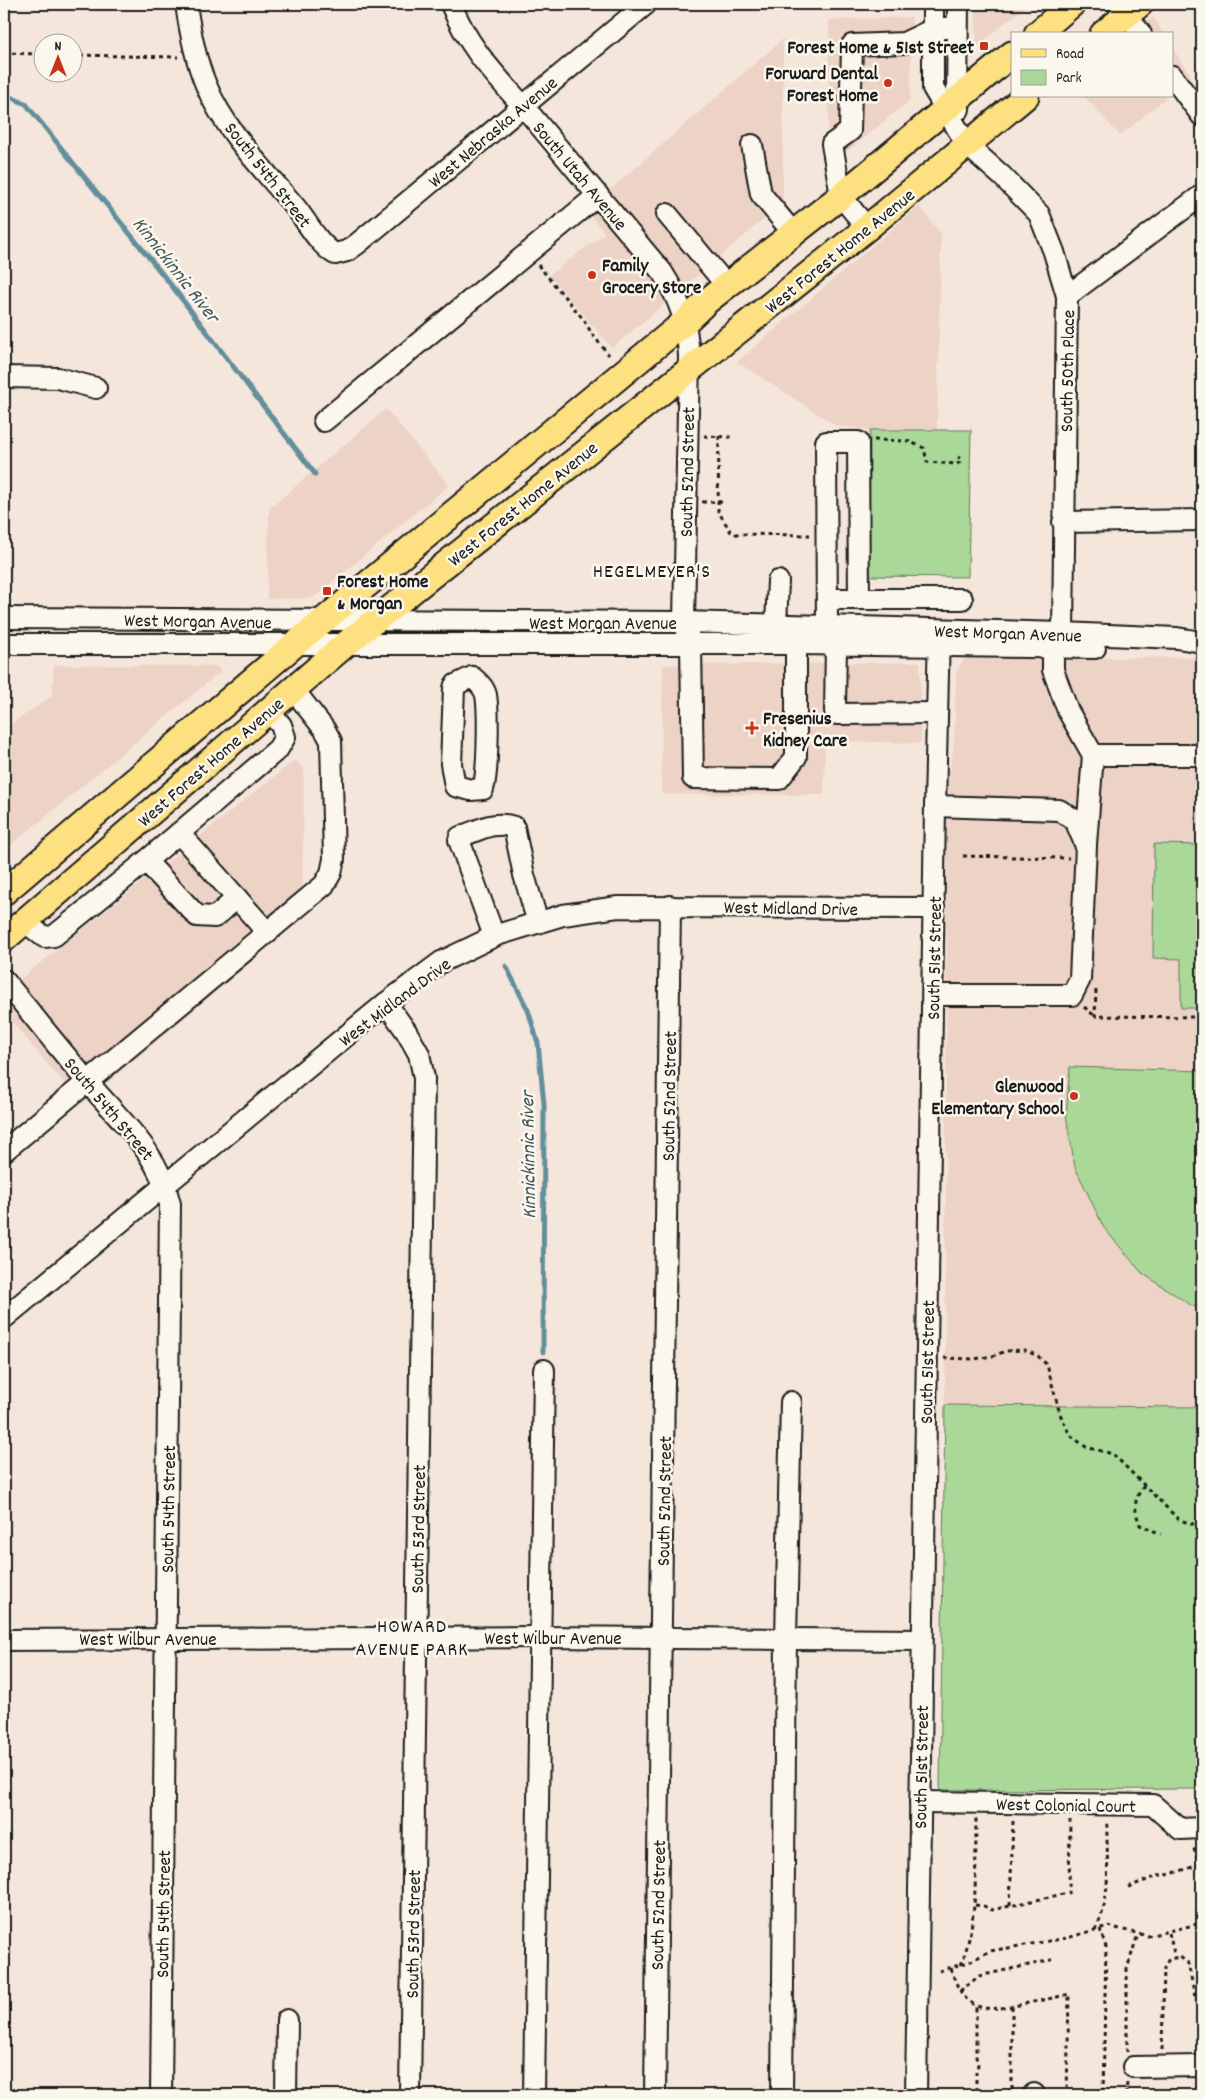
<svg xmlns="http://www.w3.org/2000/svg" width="1206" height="2099" font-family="Dekko,sans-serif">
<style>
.built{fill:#edd2c6}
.green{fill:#a9d898;stroke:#627a5a}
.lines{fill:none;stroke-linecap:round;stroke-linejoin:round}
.stream{stroke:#638f9d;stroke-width:5}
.minor-casing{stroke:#1c1c1c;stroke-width:24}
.major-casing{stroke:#1c1c1c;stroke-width:29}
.path{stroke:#1c1c1c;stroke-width:3;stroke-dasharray:4 4;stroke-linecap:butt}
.minor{stroke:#fbf7ec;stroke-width:20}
.major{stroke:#fde080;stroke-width:25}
.poi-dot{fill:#c8321e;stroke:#fbf7ec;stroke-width:2}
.labels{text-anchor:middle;stroke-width:5;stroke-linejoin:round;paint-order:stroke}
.poi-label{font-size:19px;font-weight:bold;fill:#1c1c1c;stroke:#fbf7ec;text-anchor:end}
.street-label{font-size:19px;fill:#1c1c1c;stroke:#fbf7ec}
.water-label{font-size:20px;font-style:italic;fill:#3f565c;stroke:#fbf7ec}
.neighbourhood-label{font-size:20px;letter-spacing:1px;fill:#1c1c1c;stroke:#fbf7ec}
</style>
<rect width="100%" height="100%" fill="#f5e6db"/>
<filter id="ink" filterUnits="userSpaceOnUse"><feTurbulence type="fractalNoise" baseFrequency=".02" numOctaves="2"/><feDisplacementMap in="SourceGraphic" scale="10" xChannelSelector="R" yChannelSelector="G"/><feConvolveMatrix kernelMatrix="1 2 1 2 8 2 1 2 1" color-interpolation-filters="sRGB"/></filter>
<g filter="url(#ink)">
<g class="built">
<polygon points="975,4 1028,4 977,46"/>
<polygon points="912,17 910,100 828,167 829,20"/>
<polygon points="1153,17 1164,34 1132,34"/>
<polygon points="783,39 783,203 612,348 549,275 605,233 586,211"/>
<polygon points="1172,47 1191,77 1172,93"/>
<polygon points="1084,96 1168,96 1120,136"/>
<polygon points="919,206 941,234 937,430 870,430 837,426 737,362"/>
<polygon points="386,409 449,485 313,598 267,599 269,509"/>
<polygon points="972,655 1088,658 1202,657 1202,1407 945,1405 947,787 954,744 956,674 963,660"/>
<polygon points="920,662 921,743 825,741 824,795 661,794 663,665"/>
<polygon points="54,665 217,666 220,672 4,851 4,729 52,696"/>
<polygon points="295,760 304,768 302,919 82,1104 4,1013 4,992"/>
</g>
<g class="green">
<polygon points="870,430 971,430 968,577 869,576"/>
<polygon points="1154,844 1202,845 1202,1008 1181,1008 1181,959 1153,958"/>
<polygon points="1070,1067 1202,1071 1202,1310 1189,1304 1142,1273 1104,1228 1075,1167 1066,1115"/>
<polygon points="945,1405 1202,1407 1202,1789 940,1790"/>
</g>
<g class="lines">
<g class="stream">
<polyline points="4,94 26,104 175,290 315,474"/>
<polyline points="506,966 528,1010 538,1043 544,1104 543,1352"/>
</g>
<g class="minor-casing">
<g id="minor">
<path d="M186 4C190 32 195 59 206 85 224 130 265 171 296 208 308 223 318 244 335 254L347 251 357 244 646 4"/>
<path d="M451 4C470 53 502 81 535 120 577 171 619 221 662 272 680 300 687 322 689 356L684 622 691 644 693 778 779 779 796 757V644"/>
<polyline points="933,4 933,88 967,145 1002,176 1039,214 1054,252 1067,296 1063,633"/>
<polyline points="958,4 957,101 959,109"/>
<polyline points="1118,4 1141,34"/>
<polyline points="1172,76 1202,116"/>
<polyline points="752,145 761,194 794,234"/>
<polyline points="667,214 727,286"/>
<polyline points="867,228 841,196 832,144 850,131 852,45 904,43 933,29 957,27"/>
<polyline points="1067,296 1202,195"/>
<polyline points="4,377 58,378 96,388"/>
<polyline points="324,421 598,195"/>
<polyline points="1063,522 1202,520"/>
<polyline points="827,599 962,599"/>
<polyline points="4,618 684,622 1063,633 1177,638 1202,642"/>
<polyline points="776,625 778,581"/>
<polyline points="827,626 826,442 858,442 859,599"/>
<polyline points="4,644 796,644 1095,648"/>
<polyline points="836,644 835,711 837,714 937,713"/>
<polyline points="1053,647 1053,670 1068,711 1093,755 1202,755"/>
<path d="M472 677C478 682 484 687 486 695 489 712 488 774 483 789L471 790 455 786 451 764 454 688 455 685Z"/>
<polyline points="179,833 267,932"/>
<polyline points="1086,844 1093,755"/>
<polyline points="146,861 197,916 215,917 237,898"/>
<polyline points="24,921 44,937 54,936 146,861 278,749 285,737 281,725 268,711"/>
<path d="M494 936 459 840 460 837C479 830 495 820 514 827L524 875 538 923"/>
<path d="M4 980C31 1013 58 1047 86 1080 120 1121 158 1150 170 1204L161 2095"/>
<polyline points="933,995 1072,995 1080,979 1086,846 1075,820 1059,810 935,806"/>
<polyline points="386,1003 406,1031 419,1054 424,1078 410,2095"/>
<polyline points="4,1151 324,885 331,873 334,859 331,741 325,730 293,689"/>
<polyline points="4,1318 386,1003 441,962 497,935 563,915 618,907 934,908"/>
<polyline points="4,1640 539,1637 922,1640"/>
<polyline points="920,1802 1153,1805 1180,1829 1202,1828"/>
<polyline points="1133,2067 1202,2066"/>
<polyline points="286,2095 287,2020"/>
<polyline points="534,2095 544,1370"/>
<polyline points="655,2095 670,906"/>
<polyline points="782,2095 786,1638 791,1402"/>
<polyline points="916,2095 935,806 939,630"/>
<polyline points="1034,2095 1034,2094"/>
</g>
</g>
<g class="major-casing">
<g id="major">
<polyline points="1037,34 1072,4"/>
<polyline points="1103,34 1140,4"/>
<polyline points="4,892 295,644 686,321 707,301 841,196 1012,54"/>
<polyline points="4,939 347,643 867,228 1026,96"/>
</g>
</g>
<g class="path">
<polyline points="4,53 42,54"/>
<polyline points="72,55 178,57"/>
<polyline points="538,265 584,320 592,334 609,355"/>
<polyline points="704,436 731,437"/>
<polyline points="719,436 718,511 731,532 734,534 810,535"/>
<polyline points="874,440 908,441 924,448 927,462 957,464 960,462 961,459 958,457"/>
<polyline points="702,502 726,502"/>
<polyline points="963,856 1069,858"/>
<polyline points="1096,990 1095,1016 1202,1017"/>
<polyline points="1084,1007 1095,1016"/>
<polyline points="944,1358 974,1359 993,1356 1006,1351 1024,1350 1038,1356 1047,1365 1060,1414 1070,1435 1086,1447 1113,1454 1178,1519 1191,1524 1202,1523"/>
<path d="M1144 1486C1133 1499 1134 1509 1140 1525L1161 1534"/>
<polyline points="1128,1887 1161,1875 1167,1875 1199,1865 1193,1846"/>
<polyline points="975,1905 984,1906 992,1910 1063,1894 1069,1894 1070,1820"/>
<polyline points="1010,1905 1013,1821"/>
<polyline points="1100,1929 1106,1947 1103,2095"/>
<path d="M1095 1930C1113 1898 1106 1856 1107 1821"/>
<polyline points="1169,1933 1175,1957"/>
<path d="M961 1965C979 1918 975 1868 976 1819"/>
<path d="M951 1968C963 2012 984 2013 1023 2004 1038 2001 1054 1998 1069 1994L1067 2095"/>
<polyline points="939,1971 969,1962 990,1951 1067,1938 1108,1926 1148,1936 1202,1923"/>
<polyline points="960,1991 979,1976 1056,1959"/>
<polyline points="1012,2006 1012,2095"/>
<polyline points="1162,2050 1164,1967 1169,1959 1180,1957 1188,1963 1202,2030"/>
<polyline points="1127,2052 1127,1969 1138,1934"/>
<polyline points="976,2091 976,2071 978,2065 976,2057 976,2006"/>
<polyline points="1126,2095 1127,2083"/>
</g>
<use href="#minor" class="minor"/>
<use href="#major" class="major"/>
</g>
</g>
<g class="poi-dot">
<rect x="979" y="41" width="10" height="10" rx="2.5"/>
<circle cx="888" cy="83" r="5"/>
<circle cx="592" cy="275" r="5"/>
<rect x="322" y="586" width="10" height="10" rx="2.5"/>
<path d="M749.5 720.5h5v5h5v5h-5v5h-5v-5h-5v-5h5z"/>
<circle cx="1074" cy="1096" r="5"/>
</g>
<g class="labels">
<g class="poi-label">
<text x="974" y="53">Forest Home &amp; 51st Street</text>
<text x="878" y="79">Forward Dental<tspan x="878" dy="22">Forest Home</tspan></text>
<text x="602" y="271" text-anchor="start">Family<tspan x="602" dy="22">Grocery Store</tspan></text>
<text x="337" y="587" text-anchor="start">Forest Home<tspan x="337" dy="22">&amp; Morgan</tspan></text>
<text x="763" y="724" text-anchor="start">Fresenius<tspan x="763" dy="22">Kidney Care</tspan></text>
<text x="1064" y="1092">Glenwood<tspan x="1064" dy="22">Elementary School</tspan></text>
</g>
<g class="street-label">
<text transform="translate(492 131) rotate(-40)" y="7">West Nebraska Avenue</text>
<text transform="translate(269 174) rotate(52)" y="7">South 54th Street</text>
<text transform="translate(581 175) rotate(50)" y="7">South Utah Avenue</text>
<text transform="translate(839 250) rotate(-39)" y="7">West Forest Home Avenue</text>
<text transform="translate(1066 371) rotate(-89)" y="7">South 50th Place</text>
<text transform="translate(686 472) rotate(-89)" y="7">South 52nd Street</text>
<text transform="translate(522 503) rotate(-39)" y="7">West Forest Home Avenue</text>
<text transform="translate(198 620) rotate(1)" y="7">West Morgan Avenue</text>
<text x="603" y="629">West Morgan Avenue</text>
<text transform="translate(1008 632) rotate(2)" y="7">West Morgan Avenue</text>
<text transform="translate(210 761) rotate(-41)" y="7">West Forest Home Avenue</text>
<text transform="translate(791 907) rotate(1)" y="7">West Midland Drive</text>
<text transform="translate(933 958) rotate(-89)" y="7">South 51st Street</text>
<text transform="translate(394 1001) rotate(-37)" y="7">West Midland Drive</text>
<text transform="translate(668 1096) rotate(-89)" y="7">South 52nd Street</text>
<text transform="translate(110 1108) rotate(50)" y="7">South 54th Street</text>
<text transform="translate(926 1362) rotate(-89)" y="7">South 51st Street</text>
<text transform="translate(663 1501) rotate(-89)" y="7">South 52nd Street</text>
<text transform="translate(167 1509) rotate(-89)" y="7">South 54th Street</text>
<text transform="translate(417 1529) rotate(-89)" y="7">South 53rd Street</text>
<text x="553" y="1644">West Wilbur Avenue</text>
<text x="148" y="1645">West Wilbur Avenue</text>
<text transform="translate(920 1767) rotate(-89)" y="7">South 51st Street</text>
<text transform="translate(1066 1804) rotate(1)" y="7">West Colonial Court</text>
<text transform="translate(657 1905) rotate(-89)" y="7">South 52nd Street</text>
<text transform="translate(162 1914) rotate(-89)" y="7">South 54th Street</text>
<text transform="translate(412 1934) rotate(-89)" y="7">South 53rd Street</text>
</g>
<g class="water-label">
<text transform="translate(177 269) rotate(52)" y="7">Kinnickinnic River</text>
<text transform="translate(527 1155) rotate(-91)" y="7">Kinnickinnic River</text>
</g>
<g class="neighbourhood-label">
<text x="652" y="577">HEGELMEYER'S</text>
<text x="412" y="1632">HOWARD<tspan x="412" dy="23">AVENUE PARK</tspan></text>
</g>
</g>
<rect width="1206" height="2099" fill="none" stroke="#fbf7ec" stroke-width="20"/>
<rect x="10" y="10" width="1186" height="2079" fill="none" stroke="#1c1c1c" stroke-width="2" filter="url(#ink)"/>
<rect x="1011" y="32" width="162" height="65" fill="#fbf7ec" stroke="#a29f99"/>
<rect x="1021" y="49" width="25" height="8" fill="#fde080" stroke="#a29f99"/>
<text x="1056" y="58" font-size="15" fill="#1c1c1c">Road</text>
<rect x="1021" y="70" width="25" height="15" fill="#a9d898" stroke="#a29f99"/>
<text x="1056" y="82" font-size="15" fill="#1c1c1c">Park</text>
<g transform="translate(58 58)"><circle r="24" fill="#fbf7ec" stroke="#a29f99"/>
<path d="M0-4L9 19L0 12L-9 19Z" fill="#c8321e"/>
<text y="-8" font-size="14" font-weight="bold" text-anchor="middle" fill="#1c1c1c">N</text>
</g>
</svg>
